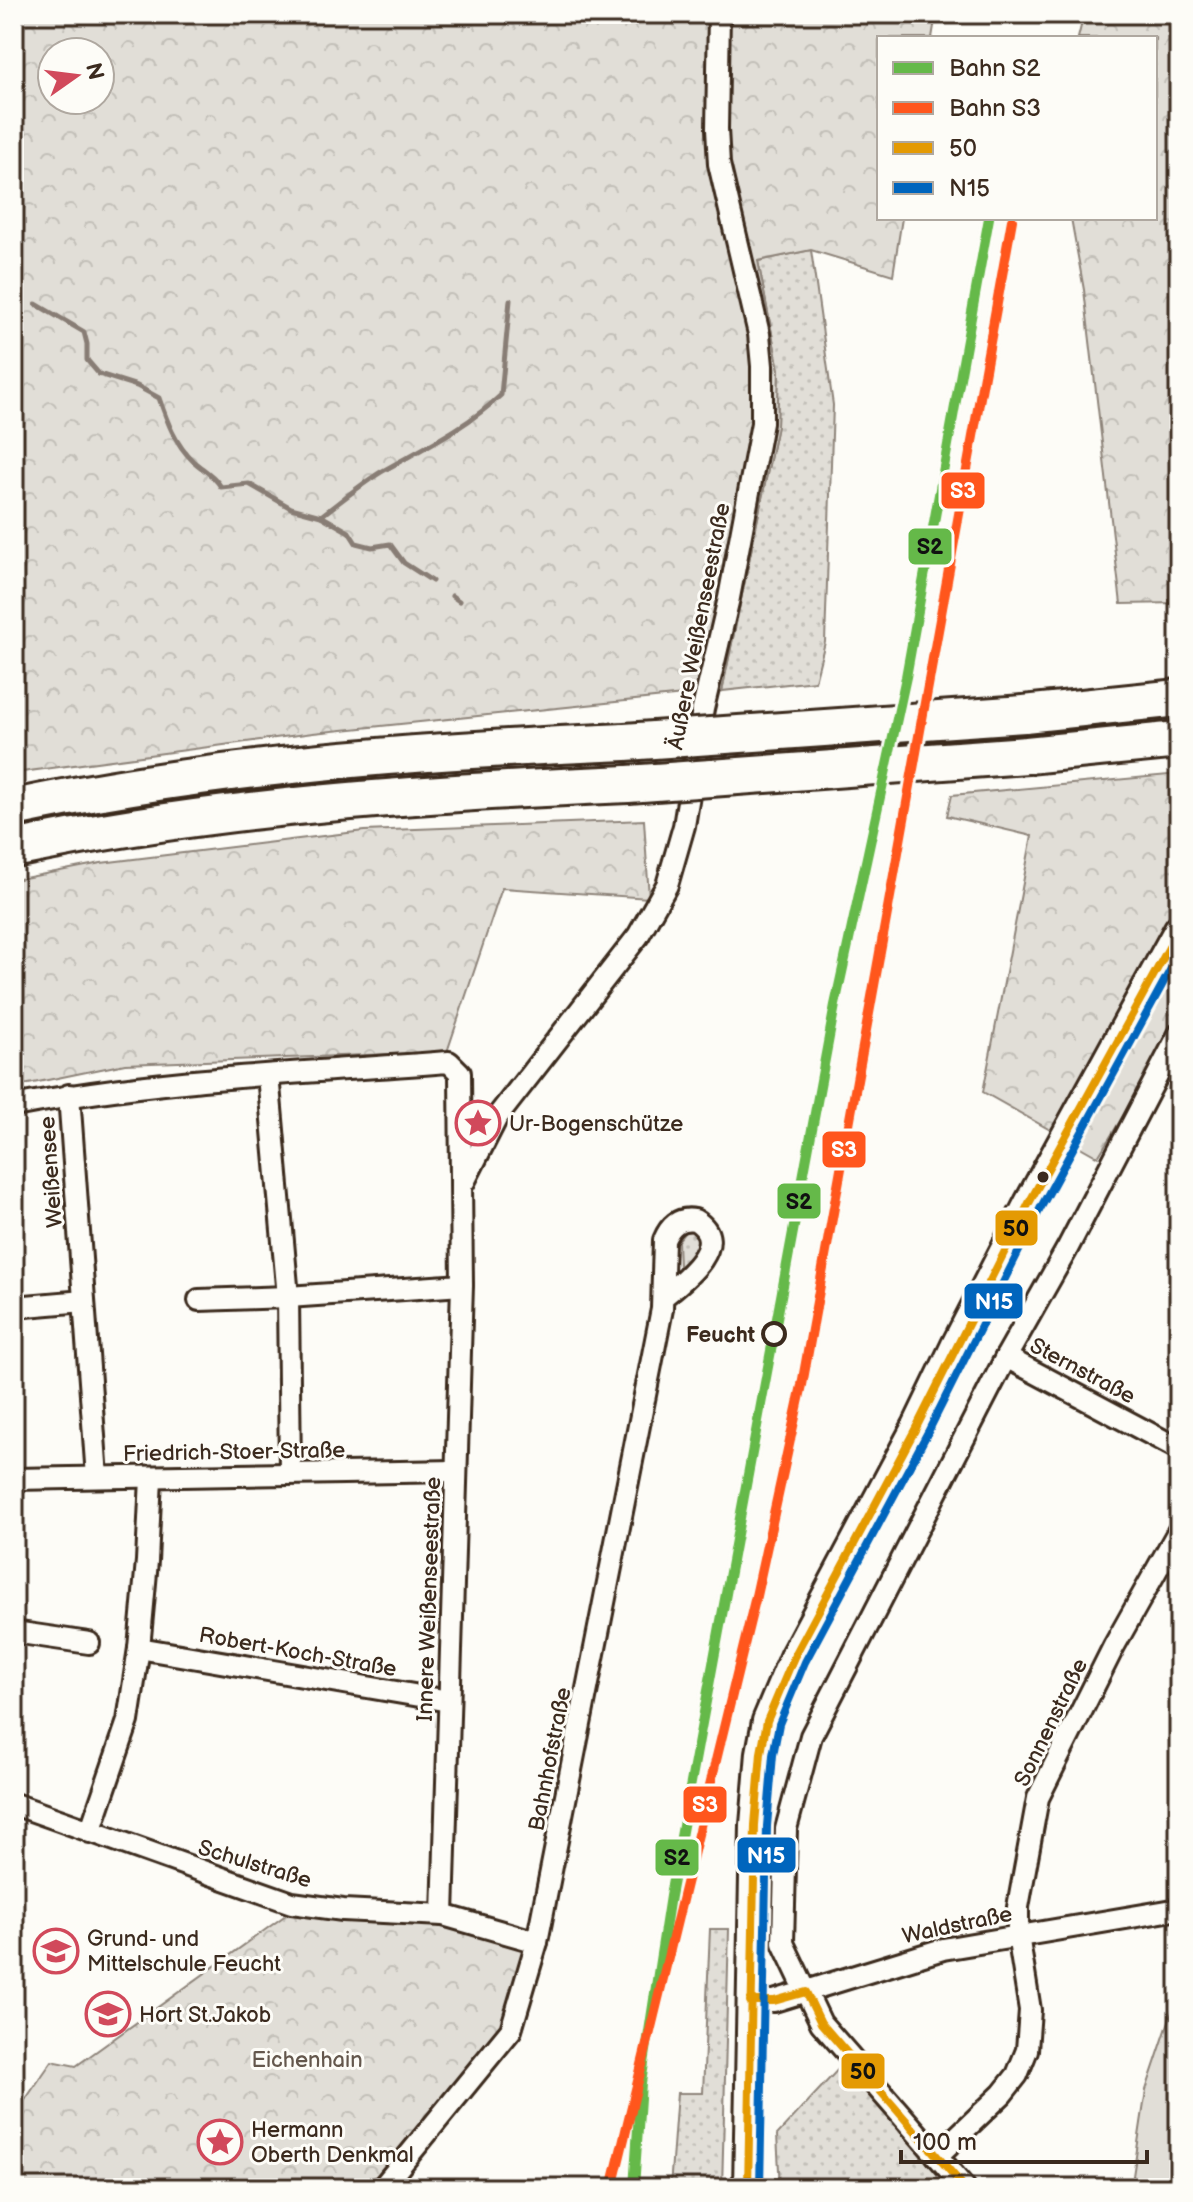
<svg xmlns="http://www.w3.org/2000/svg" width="1193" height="2202" font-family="'Balsamiq Sans',sans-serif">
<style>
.grass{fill:url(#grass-dots);stroke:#8e847a;stroke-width:2}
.forest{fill:url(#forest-crowns);stroke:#8e847a;stroke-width:2;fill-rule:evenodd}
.pitch{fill:#e1ded7;stroke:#8e847a;stroke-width:2}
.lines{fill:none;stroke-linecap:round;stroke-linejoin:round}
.stream{stroke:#887d74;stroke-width:5}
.street-casing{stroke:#3b2a1e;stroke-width:26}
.secondary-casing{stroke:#3b2a1e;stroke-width:34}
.highway-casing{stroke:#3b2a1e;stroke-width:42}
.street{stroke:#fdfcf7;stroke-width:20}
.secondary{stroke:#fdfcf7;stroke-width:28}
.highway{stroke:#fdfcf7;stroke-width:36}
.highway-bridge-casing{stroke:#3b2a1e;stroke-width:42;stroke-linecap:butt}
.highway-bridge{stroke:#fdfcf7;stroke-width:36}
.bus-1-casing{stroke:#fdfcf7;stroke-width:14}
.bus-2-casing{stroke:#fdfcf7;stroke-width:14}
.bus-1{stroke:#e49a03;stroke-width:8}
.bus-2{stroke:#0065bd;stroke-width:8}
.rail-1-casing{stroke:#fdfcf7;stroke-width:16}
.rail-2-casing{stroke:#fdfcf7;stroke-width:16}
.rail-1{stroke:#65b949;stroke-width:10}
.rail-2{stroke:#ff561d;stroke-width:10}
.bus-dot{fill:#3b2a1e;stroke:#fdfcf7;stroke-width:3}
.stop-dot{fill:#fdfcf7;stroke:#3b2a1e;stroke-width:4}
.labels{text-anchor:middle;stroke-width:6;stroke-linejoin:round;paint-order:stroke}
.street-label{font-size:22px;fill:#3b2a1e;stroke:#fdfcf7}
.poi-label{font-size:22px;fill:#3b2a1e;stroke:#fdfcf7;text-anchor:start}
.stop-label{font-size:22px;font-weight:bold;fill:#3b2a1e;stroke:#fdfcf7;text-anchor:end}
.park-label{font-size:22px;fill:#64574c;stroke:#fdfcf7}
.line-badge{stroke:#fdfcf7;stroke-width:3}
.badge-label{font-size:22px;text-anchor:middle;font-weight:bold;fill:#fff}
.pale-badge-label{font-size:22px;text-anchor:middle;font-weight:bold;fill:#111}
</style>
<defs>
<pattern id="grass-dots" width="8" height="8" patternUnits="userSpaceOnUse" patternTransform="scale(2)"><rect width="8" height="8" fill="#e1ded7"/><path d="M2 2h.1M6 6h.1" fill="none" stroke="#c2bfb8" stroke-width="1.8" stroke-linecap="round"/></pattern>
<pattern id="forest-crowns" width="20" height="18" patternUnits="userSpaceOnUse" patternTransform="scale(2)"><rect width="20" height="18" fill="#e1ded7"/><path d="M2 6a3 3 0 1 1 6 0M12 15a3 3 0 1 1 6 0" fill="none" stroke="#c2bfb8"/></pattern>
</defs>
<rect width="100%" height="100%" fill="#fdfcf7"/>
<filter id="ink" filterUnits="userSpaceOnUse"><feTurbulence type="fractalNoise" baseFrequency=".0125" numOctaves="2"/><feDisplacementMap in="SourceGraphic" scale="16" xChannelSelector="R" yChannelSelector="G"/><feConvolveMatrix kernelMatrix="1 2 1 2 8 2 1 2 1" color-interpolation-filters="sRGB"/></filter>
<g filter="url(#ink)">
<g class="grass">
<polygon points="811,250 833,405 825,642 815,681 722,691 777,426 779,370 758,261"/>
<polygon points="694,1231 700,1238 695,1252 679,1267 678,1241 685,1232"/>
<polygon points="710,1929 729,1929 722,2188 670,2188 677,2093 703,2093"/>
<polygon points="855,2051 975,2188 780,2188 777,2135"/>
</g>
<g class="forest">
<path d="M14 14H936L932 38H879V218H902L893 275 811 250 758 261 779 370 777 426 722 691 313 733 14 773ZM52 52H100V100H52Z"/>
<polygon points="1084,14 1179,14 1179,603 1121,604 1084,290 1071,218 1155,218 1155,38 1078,38"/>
<polygon points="1179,774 1179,1024 1098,1157 983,1092 1032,836 947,816 952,795"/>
<polygon points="644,820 649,898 502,888 447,1052 125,1064 14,1087 14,880 101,863 364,831"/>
<polygon points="290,1912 444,1925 526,1949 503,2024 366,2188 14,2188 14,2116 52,2061 76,2066"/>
</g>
<polygon class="pitch" points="1179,1991 1179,2188 1142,2188 1133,2176 1146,2090"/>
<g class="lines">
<g class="stream">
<polyline points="14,283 23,292"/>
<path d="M36 304 84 332 87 344V360L99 374 137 386 159 398C167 421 175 444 193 461 203 470 214 475 221 487L249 484 291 508 321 516 349 532 356 543 372 547 390 544 404 563 432 581"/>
<path d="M321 516C341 501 360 485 381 472 423 448 466 428 501 395L510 300"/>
<polyline points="452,596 459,601"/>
</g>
<g class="street-casing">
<g id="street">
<polyline points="268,1075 288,1297 290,1472"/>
<polyline points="69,1095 97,1477"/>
<path d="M14 1106C157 1078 303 1073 449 1062L460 1073 462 1285 443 1915"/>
<polyline points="464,1182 497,1117 638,936 667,885 684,826 703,709 729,598 762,423 762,366 759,334 719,164 717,129 719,14"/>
<polyline points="199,1300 288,1297 462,1285"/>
<polyline points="14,1307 84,1301"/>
<polyline points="1006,1357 1179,1449"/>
<polyline points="14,1479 456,1471"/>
<polyline points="14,1632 89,1643"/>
<polyline points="139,1648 449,1701"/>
<polyline points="14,1804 292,1903 343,1910 443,1915 537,1942"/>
<polyline points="90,1832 128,1721 139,1648 147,1561 151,1478"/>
<polyline points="750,2001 774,2001 943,1949 1179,1909"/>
<polyline points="937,2156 1002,2094 1017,2075 1027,2050 1030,2010 1018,1935 1018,1907 1038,1798 1114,1646 1179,1530"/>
<path d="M382 2188 511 2030 537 1942 662 1309 664 1240C670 1226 679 1217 695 1220 733 1243 683 1281 664 1296"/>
<polyline points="965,2188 821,2023 783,1943 786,1829 811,1736 1006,1357 1067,1249 1179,1034"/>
</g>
</g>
<g class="secondary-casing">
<polyline id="secondary" points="748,2188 755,1825 761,1753 767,1721 794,1657 917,1426 955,1347 1029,1203 1179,929"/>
</g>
<g class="highway-casing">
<g id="highway">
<polyline points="1024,714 1179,698"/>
<polyline points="1027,755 1179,740"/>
<path d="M14 808C215 765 421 751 625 742"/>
<path d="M14 849C216 806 422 793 628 784"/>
</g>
</g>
<use href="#street" class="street"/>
<use href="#secondary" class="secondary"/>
<use href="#highway" class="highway"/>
<g class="highway-bridge-casing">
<g id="highway-bridge">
<polyline points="625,742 1024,714"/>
<polyline points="628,784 1027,755"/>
</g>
</g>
<use href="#highway-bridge" class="highway-bridge"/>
<g class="bus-1-casing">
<g id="bus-1">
<polyline points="750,2001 774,2001 806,1992 821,2023 965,2188"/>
<polyline points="748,2188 755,1825 761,1753 767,1721 794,1657 917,1426 1029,1203 1179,929"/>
</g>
</g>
<g class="bus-2-casing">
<polyline id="bus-2" points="760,2188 767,1826 773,1755 779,1724 805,1662 928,1432 1040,1209 1179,954"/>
</g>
<use href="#bus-1" class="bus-1"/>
<use href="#bus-2" class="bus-2"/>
<g class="rail-1-casing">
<polyline id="rail-1" points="634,2188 641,2083 670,1896 835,1005 906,677 989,218"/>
</g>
<g class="rail-2-casing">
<polyline id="rail-2" points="612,2188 756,1596 802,1385 1012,220"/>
</g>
<use href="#rail-1" class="rail-1"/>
<use href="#rail-2" class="rail-2"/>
</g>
</g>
<defs>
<g id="sight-ring" transform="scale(2.3)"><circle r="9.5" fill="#fdfcf7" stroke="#d1495b" stroke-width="1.5"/><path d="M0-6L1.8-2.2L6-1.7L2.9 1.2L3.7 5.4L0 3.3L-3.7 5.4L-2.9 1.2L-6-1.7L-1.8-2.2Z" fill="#d1495b"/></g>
<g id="school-ring" transform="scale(2.3)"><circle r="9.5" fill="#fdfcf7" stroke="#d1495b" stroke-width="1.5"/><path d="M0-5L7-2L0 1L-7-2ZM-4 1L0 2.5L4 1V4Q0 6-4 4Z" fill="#d1495b"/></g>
</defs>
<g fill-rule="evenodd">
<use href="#sight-ring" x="478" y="1123"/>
<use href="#school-ring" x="56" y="1951"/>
<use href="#school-ring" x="108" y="2014"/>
<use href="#sight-ring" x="220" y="2142"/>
</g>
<circle class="bus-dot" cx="1043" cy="1177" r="7"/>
<circle class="stop-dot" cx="774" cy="1334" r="11"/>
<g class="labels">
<g class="street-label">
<text transform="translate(698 626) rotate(-79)" y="8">Äußere Weißenseestraße</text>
<text transform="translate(50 1172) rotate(-94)" y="8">Weißensee</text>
<text transform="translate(1083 1370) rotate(28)" y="8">Sternstraße</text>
<text transform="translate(234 1451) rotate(-1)" y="8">Friedrich-Stoer-Straße</text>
<text transform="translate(428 1599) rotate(-88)" y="8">Innere Weißenseestraße</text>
<text transform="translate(298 1651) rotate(10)" y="8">Robert-Koch-Straße</text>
<text transform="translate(1050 1722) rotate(-64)" y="8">Sonnenstraße</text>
<text transform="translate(549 1759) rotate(-79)" y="8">Bahnhofstraße</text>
<text transform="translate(255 1863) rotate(17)" y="8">Schulstraße</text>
<text transform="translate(957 1924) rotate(-12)" y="8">Waldstraße</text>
</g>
<g class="poi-label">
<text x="509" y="1131">Ur-Bogenschütze</text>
<text x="87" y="1946">Grund- und<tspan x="87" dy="25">Mittelschule Feucht</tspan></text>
<text x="139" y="2022">Hort St.Jakob</text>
<text x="251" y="2137">Hermann<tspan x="251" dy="25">Oberth Denkmal</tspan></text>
</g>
<g class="stop-label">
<text x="755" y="1342">Feucht</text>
</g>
<g class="park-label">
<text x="307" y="2067">Eichenhain</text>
</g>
</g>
<g class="line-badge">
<rect x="940" y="471" width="46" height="39" rx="8" fill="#ff561d"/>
<rect x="907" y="527" width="46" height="39" rx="8" fill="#65b949"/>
<rect x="821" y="1130" width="46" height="39" rx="8" fill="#ff561d"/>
<rect x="776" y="1182" width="46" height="38" rx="8" fill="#65b949"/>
<rect x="994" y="1209" width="45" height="38" rx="8" fill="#e49a03"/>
<rect x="963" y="1282" width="61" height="38" rx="8" fill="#0065bd"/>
<rect x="682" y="1785" width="46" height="39" rx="8" fill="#ff561d"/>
<rect x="736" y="1836" width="61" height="38" rx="8" fill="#0065bd"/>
<rect x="654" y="1838" width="46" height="39" rx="8" fill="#65b949"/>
<rect x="840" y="2052" width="46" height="38" rx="8" fill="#e49a03"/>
</g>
<g class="badge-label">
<text x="963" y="498">S3</text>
<text x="844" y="1157">S3</text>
<text x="994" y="1309">N15</text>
<text x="705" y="1812">S3</text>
<text x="766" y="1863">N15</text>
</g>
<g class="pale-badge-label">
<text x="930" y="554">S2</text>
<text x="799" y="1209">S2</text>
<text x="1016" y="1236">50</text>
<text x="677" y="1865">S2</text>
<text x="863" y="2079">50</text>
</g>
<rect width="1193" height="2202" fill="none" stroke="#fdfcf7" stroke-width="48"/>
<rect x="24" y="24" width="1145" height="2154" fill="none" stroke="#3b2a1e" stroke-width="3" filter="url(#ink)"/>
<rect x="877" y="36" width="280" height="184" fill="#fdfcf7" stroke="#afa8a0" stroke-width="2"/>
<rect x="893" y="62" width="40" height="12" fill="#65b949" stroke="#afa8a0" stroke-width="2"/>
<text x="949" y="76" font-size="24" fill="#3b2a1e">Bahn S2</text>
<rect x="893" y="102" width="40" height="12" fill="#ff561d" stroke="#afa8a0" stroke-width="2"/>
<text x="949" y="116" font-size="24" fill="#3b2a1e">Bahn S3</text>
<rect x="893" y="142" width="40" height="12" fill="#e49a03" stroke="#afa8a0" stroke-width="2"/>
<text x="949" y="156" font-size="24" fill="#3b2a1e">50</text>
<rect x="893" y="182" width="40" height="12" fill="#0065bd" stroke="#afa8a0" stroke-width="2"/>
<text x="949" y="196" font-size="24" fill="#3b2a1e">N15</text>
<g transform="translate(76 76) rotate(76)"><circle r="38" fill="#fdfcf7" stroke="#afa8a0" stroke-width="2"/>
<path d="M0-6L14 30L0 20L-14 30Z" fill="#d1495b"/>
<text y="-12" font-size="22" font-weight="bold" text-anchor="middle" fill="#3b2a1e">N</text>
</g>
<path d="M901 2150v12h246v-12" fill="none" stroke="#3b2a1e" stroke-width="4"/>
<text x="913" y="2150" font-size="24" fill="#3b2a1e" stroke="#fdfcf7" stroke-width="6" paint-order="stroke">100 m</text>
</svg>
